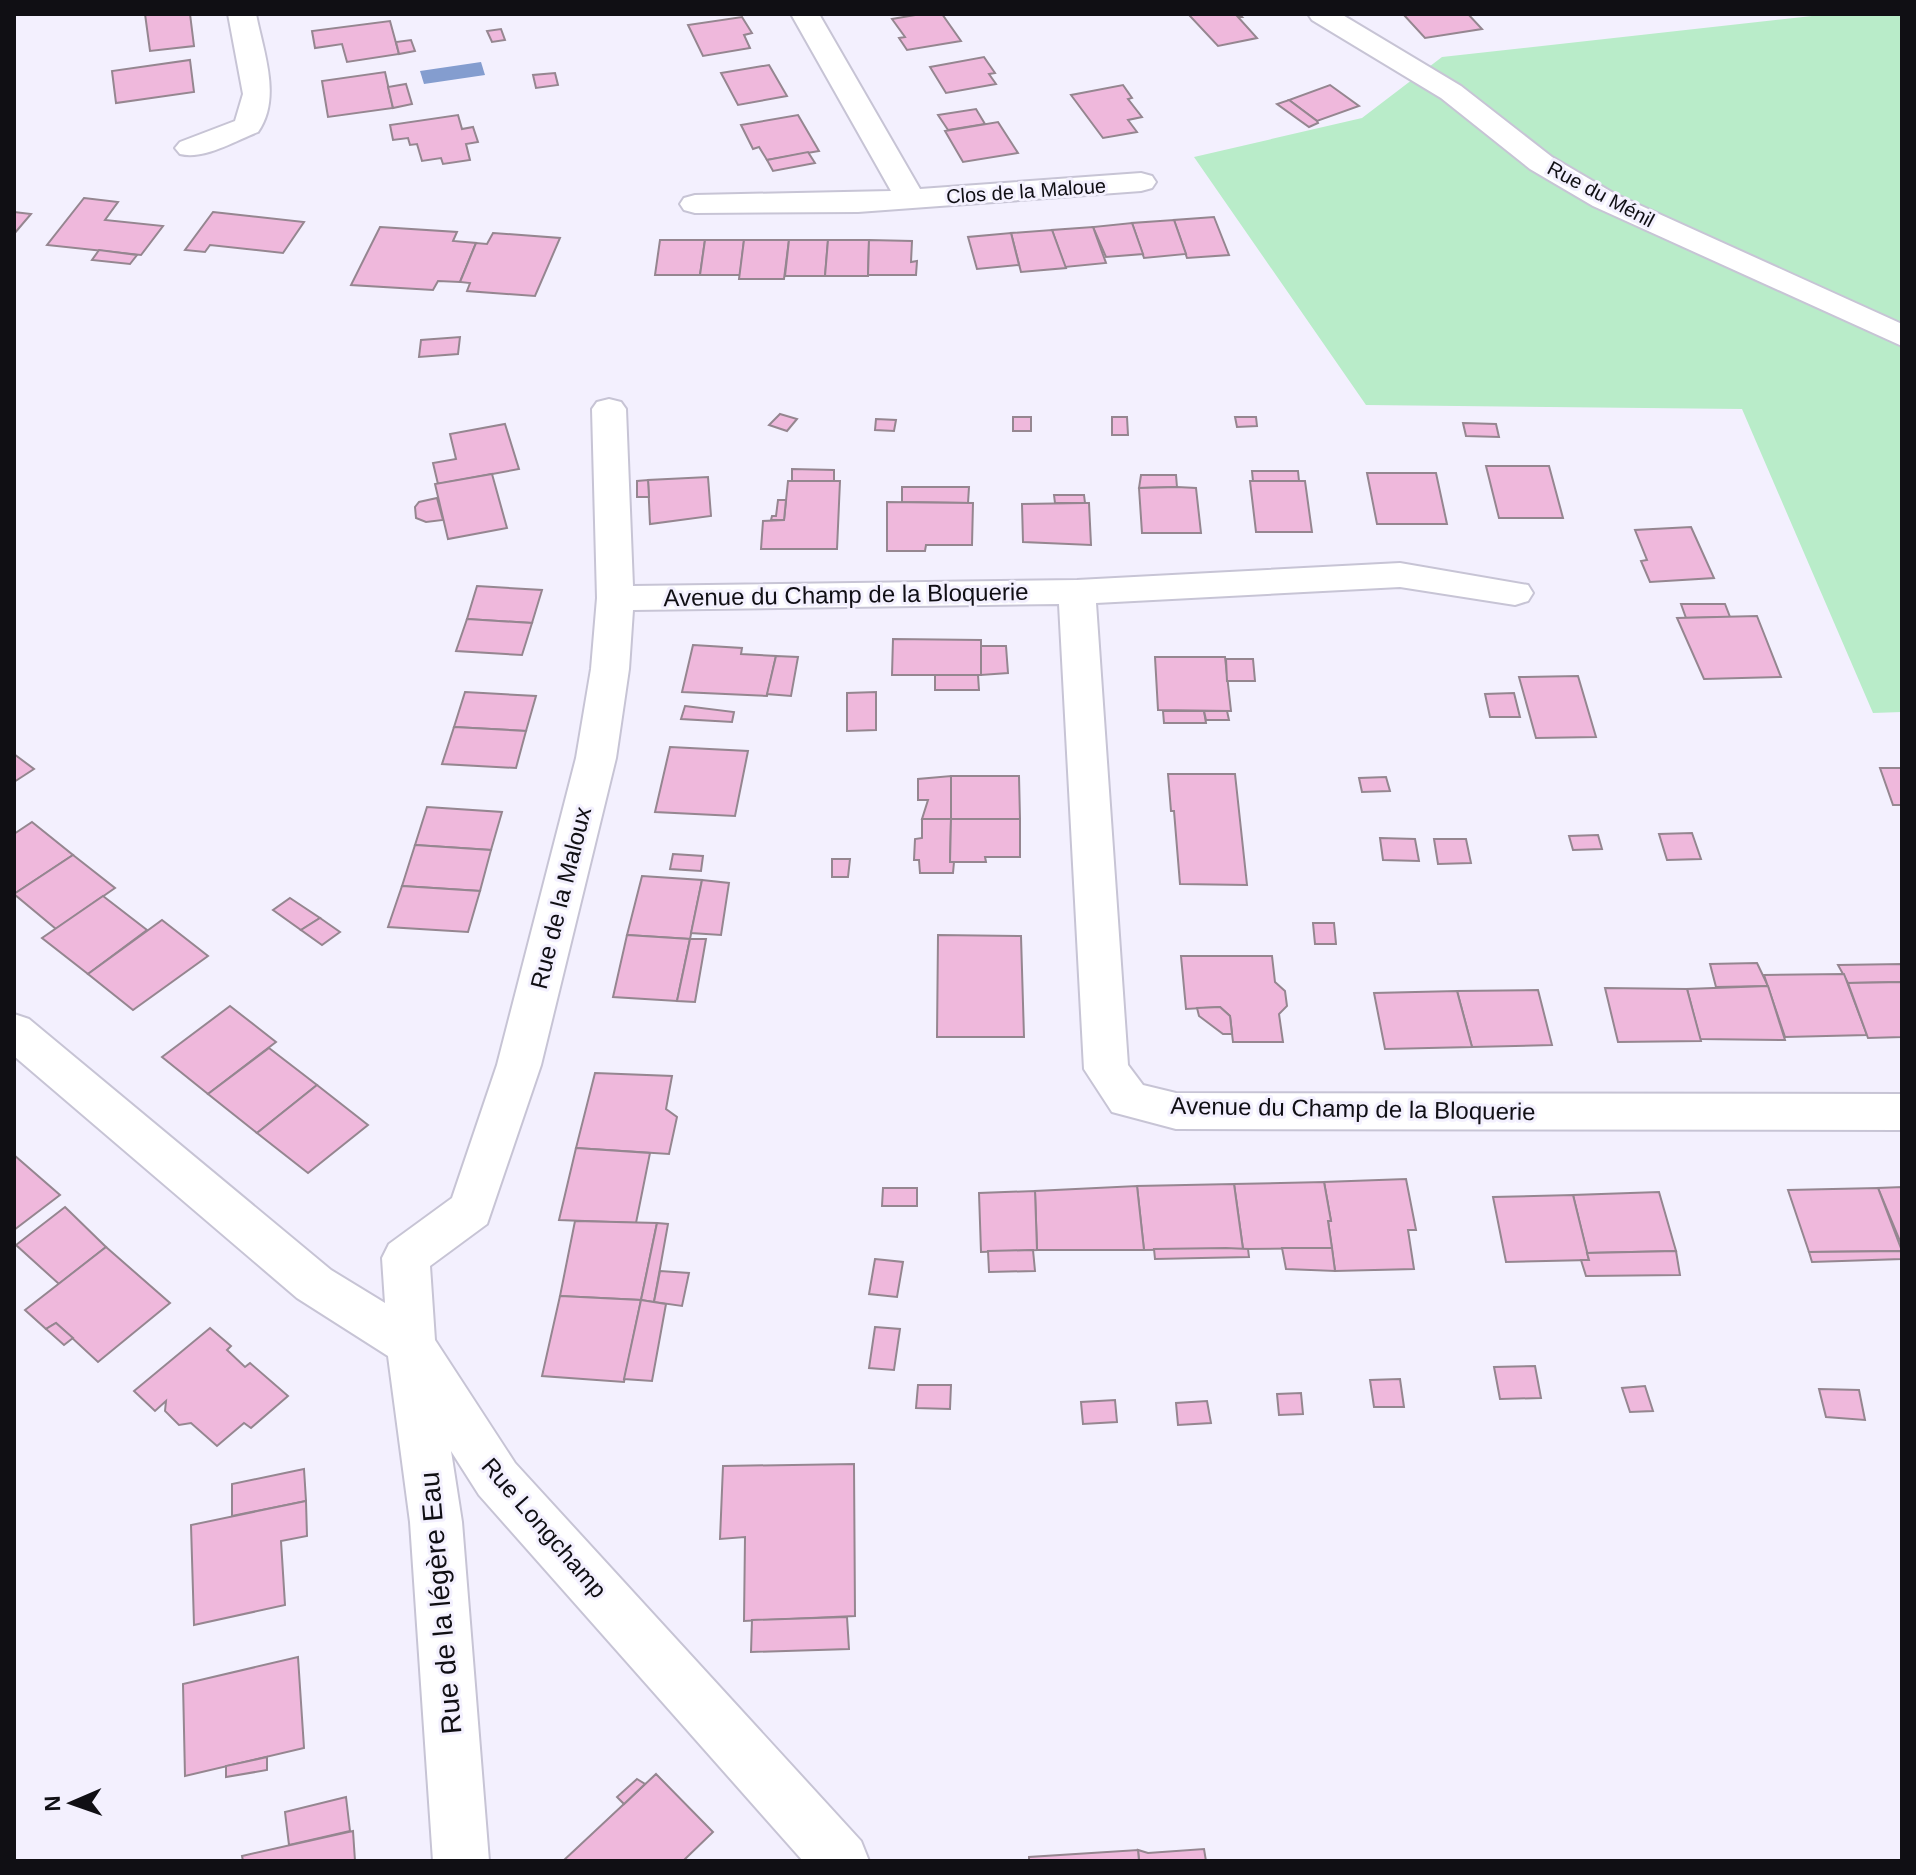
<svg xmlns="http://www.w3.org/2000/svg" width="1916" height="1875" font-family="Arial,sans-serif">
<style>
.green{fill:#b9ecc9}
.water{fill:#849dcf}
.building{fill:#efb8dc;stroke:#958690;stroke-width:2}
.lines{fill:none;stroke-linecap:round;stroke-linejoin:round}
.street-casing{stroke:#c7c4d5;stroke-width:4}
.street{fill:#fff;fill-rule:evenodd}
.labels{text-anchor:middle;stroke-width:6;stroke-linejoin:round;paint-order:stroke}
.far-street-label{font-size:20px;fill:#100f14;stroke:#f3f0fe}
.street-label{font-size:24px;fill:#100f14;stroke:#f3f0fe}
.near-street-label{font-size:28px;fill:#100f14;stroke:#f3f0fe}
</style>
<rect width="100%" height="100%" fill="#f3f0fe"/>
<polygon class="green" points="1830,14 1902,14 1902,712 1873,713 1742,409 1366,405 1194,157 1362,118 1442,57"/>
<polygon class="water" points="481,62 485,75 424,84 420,71"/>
<g class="building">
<polygon points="145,14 190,14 194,46 150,51"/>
<polygon points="921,14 942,14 961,41 907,50 899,38 905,37 892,19"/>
<polygon points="1239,14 1242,17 1238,17 1257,38 1218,46 1189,15"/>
<polygon points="1403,14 1468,14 1482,29 1425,38"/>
<polygon points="742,17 752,33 744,35 750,48 703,56 688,25"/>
<polygon points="390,21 399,54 347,62 342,44 315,48 312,31"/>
<polygon points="501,29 505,40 492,42 487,31"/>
<polygon points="411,40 415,51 399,54 396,42"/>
<polygon points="984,57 995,73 989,74 996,84 946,93 930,67"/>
<polygon points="190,60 194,92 116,103 112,71"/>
<polygon points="769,65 787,96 738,105 721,73"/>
<polygon points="385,72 393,108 328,117 322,81"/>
<polygon points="555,73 558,85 536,88 533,75"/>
<polygon points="406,84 412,104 393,108 388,87"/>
<polygon points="1123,85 1132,98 1128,99 1142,117 1128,120 1137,132 1103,138 1071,95"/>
<polygon points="1330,85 1359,106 1317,121 1289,100"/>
<polygon points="1289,100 1317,121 1318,123 1309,127 1277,104"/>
<polygon points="976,109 985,124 948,130 938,115"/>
<polygon points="458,115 462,129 473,127 478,142 466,144 470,160 443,164 441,158 422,161 417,144 410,145 408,138 393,140 390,125"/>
<polygon points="798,115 819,151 767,160 759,147 753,149 741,125"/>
<polygon points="998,122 1018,153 963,162 945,131"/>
<polygon points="808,152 815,163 773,171 767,160"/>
<polygon points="84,198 118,202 105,220 163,226 141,255 47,245"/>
<polygon points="14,212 31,214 14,234"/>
<polygon points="213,212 304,222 283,253 210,245 205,252 185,250"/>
<polygon points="1214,217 1229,255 1187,258 1174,220"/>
<polygon points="1174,220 1186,254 1144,258 1132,223"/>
<polygon points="1132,223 1143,254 1106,257 1093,227"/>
<polygon points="380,227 457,232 453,241 476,243 460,282 438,281 433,290 351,285"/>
<polygon points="1093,227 1106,263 1065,267 1052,230"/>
<polygon points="1052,230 1066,268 1021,272 1011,233"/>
<polygon points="493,233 560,238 535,296 467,291 470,283 460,282 476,243 487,244"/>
<polygon points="1011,233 1019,265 977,269 968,237"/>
<polygon points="660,240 705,240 700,275 655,275"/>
<polygon points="705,240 744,240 740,275 700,275"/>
<polygon points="744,240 789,240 784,279 739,279"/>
<polygon points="789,240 828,240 825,276 785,276"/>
<polygon points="828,240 869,240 868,276 825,276"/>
<polygon points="869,240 912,241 911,262 917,261 916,275 868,275"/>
<polygon points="99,250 137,255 130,264 92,260"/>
<polygon points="460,337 458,354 419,357 421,340"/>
<polygon points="780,414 797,419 787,431 769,425"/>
<rect x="1013" y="417" width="18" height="14"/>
<polygon points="1112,417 1127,417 1128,435 1112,435"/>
<polygon points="1235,417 1256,417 1257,426 1237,427"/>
<polygon points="876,419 896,420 894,431 875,430"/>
<polygon points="1463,423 1496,424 1499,437 1466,436"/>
<polygon points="505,424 519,469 438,484 433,463 456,459 450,434"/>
<polygon points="1486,466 1549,466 1563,518 1499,518"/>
<polygon points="792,469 834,470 834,481 792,481"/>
<polygon points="1252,471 1298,471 1299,481 1253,481"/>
<polygon points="1367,473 1436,473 1447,524 1377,524"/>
<polygon points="492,474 507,528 448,539 435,484"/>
<polygon points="1141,475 1176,475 1177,487 1139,488"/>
<polygon points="708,477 711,516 650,524 648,480"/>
<polygon points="648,480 649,497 637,497 637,481"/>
<polygon points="788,481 840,481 837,549 761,549 763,521 784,520"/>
<polygon points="1250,481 1305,481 1312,532 1256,532"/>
<polygon points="902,487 969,487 968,503 902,502"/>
<polygon points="1177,487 1196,488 1201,533 1142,533 1139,488"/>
<polygon points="1054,495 1084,495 1085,503 1055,503"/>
<polygon points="437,498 443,520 426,522 416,518 415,507 419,502"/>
<polygon points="778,500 786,500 784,520 771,520 772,516 776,516"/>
<polygon points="887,502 973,503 972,545 926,545 925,551 887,551"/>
<polygon points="1085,503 1089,503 1091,545 1023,542 1022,504"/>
<polygon points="1691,527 1714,578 1650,582 1641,561 1647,560 1635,530"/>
<polygon points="477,586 542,590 532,623 467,619"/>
<polygon points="1681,604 1725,604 1730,617 1686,618"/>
<polygon points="1757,616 1781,677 1704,679 1677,618"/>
<polygon points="467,619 532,623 522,655 456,651"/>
<polygon points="893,639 981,640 981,675 892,675"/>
<polygon points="693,645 742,648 741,654 776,656 767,696 682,692"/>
<polygon points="981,646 1006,646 1008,673 981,675"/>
<polygon points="776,656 798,657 791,696 767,694"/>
<polygon points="1155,657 1225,657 1231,711 1158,710"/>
<polygon points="1226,659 1253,659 1255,681 1227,681"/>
<polygon points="935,675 978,675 979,690 935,690"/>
<polygon points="1578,676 1596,737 1536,738 1519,677"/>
<polygon points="465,692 536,696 526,731 454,727"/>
<polygon points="876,692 876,730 847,731 847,693"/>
<polygon points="1514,693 1520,717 1490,717 1485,694"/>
<polygon points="685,706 734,712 732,722 681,719"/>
<polygon points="1163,711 1204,711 1206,723 1164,723"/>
<polygon points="1204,711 1227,711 1229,720 1206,720"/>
<polygon points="454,727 526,731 516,768 442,764"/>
<polygon points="670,747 748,751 735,816 655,812"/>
<polygon points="14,754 34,769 14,782"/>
<polygon points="1880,768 1902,768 1902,805 1893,805"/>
<polygon points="1168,774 1235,774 1247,885 1180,884 1174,811 1171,811"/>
<polygon points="951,776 1019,776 1020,819 951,819"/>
<polygon points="951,776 951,819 922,819 928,800 918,800 918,779"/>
<polygon points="1386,777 1390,791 1362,792 1359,778"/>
<polygon points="427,807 502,812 491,850 415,845"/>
<polygon points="922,819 951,819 950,862 954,862 953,873 920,873 919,860 914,860 915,839 922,838"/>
<polygon points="951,819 1020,819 1020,857 985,857 986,862 950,862"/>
<polygon points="32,822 73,855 14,894 14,834"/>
<polygon points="1692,833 1701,859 1667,860 1659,834"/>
<polygon points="1598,835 1602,849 1573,850 1569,836"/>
<polygon points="1380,838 1415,839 1419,861 1383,860"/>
<polygon points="1434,839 1466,839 1471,863 1438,864"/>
<polygon points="415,845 491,850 480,891 402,886"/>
<polygon points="673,854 703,856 701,871 670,869"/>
<polygon points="73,855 115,888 56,929 14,894"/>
<polygon points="832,859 850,859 848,877 832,877"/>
<polygon points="642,876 702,880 690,939 627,935"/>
<polygon points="702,880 729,883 721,935 691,933"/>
<polygon points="402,886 480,891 468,932 388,927"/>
<polygon points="103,896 147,930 88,974 42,938"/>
<polygon points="290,898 320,918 301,930 273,910"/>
<polygon points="320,918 340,932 322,945 301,930"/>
<polygon points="162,920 208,956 133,1010 88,974"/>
<polygon points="1313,923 1334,923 1336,944 1315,944"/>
<polygon points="627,935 690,939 677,1001 613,997"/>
<polygon points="938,935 1021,936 1024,1037 937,1037"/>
<polygon points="690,939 706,939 695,1002 677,1001"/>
<polygon points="1181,956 1272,956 1275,982 1285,991 1287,1006 1279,1014 1283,1042 1233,1042 1230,1016 1220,1007 1186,1009"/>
<polygon points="1757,963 1768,986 1716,987 1710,964"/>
<polygon points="1902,964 1902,982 1848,983 1838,965"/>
<polygon points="1844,974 1867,1035 1785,1037 1764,975"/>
<polygon points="1902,982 1902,1037 1868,1038 1848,983"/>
<polygon points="1768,986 1785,1040 1700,1039 1687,989"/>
<polygon points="1605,988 1687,989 1701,1041 1618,1042"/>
<polygon points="1538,990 1552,1045 1472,1047 1457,991"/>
<polygon points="1457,991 1472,1047 1385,1049 1374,993"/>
<polygon points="230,1006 276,1042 208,1094 162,1057"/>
<polygon points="1220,1007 1230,1016 1232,1034 1223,1034 1199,1016 1197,1008"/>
<polygon points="269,1048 317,1085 257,1133 208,1094"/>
<polygon points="595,1073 672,1076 666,1109 677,1117 669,1154 576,1148"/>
<polygon points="317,1085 368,1125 308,1173 257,1133"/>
<polygon points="576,1148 650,1153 636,1223 559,1220"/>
<polygon points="14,1155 60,1195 14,1230"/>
<polygon points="1406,1179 1416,1230 1408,1230 1414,1269 1335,1271 1328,1221 1331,1221 1324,1182"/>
<polygon points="1324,1182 1331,1221 1328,1221 1332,1248 1243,1249 1234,1184"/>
<polygon points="1234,1184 1243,1249 1144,1250 1137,1186"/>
<polygon points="1137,1186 1144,1250 1037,1250 1035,1191"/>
<polygon points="1902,1187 1902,1246 1878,1188"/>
<polygon points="883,1188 917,1188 917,1206 882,1206"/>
<polygon points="1878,1188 1902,1251 1809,1252 1788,1190"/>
<polygon points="1035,1191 1037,1250 981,1252 979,1193"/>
<polygon points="1659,1192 1676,1251 1587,1253 1573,1195"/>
<polygon points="1573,1195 1589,1260 1506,1262 1493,1197"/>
<polygon points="65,1207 106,1247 59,1284 16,1245"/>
<polygon points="575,1221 657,1223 641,1300 560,1296"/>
<polygon points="657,1223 668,1224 654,1302 641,1300"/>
<polygon points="106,1247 170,1303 98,1362 56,1323 46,1329 25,1310"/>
<polygon points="1226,1248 1248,1249 1249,1257 1155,1259 1154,1249"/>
<polygon points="1282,1248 1332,1248 1335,1271 1286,1269"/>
<polygon points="1033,1250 1035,1271 989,1272 988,1251"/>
<polygon points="1676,1251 1680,1275 1586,1276 1581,1260 1589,1260 1587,1253"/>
<polygon points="1902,1251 1902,1259 1812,1262 1809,1252"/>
<polygon points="875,1259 903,1262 897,1297 869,1294"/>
<polygon points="660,1271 689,1273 682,1306 654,1302"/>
<polygon points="560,1296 641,1300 624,1382 542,1376"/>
<polygon points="641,1300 666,1304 652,1381 624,1379"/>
<polygon points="56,1323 73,1338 64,1345 46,1329"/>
<polygon points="875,1327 900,1329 894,1370 869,1368"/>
<polygon points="210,1328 231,1346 227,1350 245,1367 250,1363 288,1396 251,1428 244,1423 217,1446 191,1423 179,1425 165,1411 166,1401 155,1411 134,1391"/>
<polygon points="1535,1366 1541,1398 1500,1399 1494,1367"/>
<polygon points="1400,1379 1404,1407 1374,1407 1370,1380"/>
<polygon points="918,1385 951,1385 950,1409 916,1408"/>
<polygon points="1645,1386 1653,1411 1630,1412 1622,1388"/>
<polygon points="1819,1389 1859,1390 1865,1420 1826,1417"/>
<polygon points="1301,1393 1303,1414 1279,1415 1277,1394"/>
<polygon points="1115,1400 1117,1422 1083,1424 1081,1402"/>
<polygon points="1207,1401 1211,1423 1178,1425 1176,1403"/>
<polygon points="854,1464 855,1616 744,1621 745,1537 720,1539 723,1466"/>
<polygon points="304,1469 306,1501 232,1516 232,1484"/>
<polygon points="306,1501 307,1536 281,1541 285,1605 194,1625 191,1525"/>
<polygon points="847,1617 849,1649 751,1652 752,1620"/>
<polygon points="298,1657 304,1748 185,1776 183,1684"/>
<polygon points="267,1757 267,1770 226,1777 226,1766"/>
<polygon points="656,1774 713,1832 683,1861 563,1861"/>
<polygon points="637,1779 645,1784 624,1804 617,1797"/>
<polygon points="346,1797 350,1831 289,1845 285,1812"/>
<polygon points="353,1831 355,1861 243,1861 242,1856"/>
<polygon points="1204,1849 1206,1861 1139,1861 1138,1850 1148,1853"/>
<polygon points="1138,1850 1139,1861 1029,1861 1029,1857"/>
</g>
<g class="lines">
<g class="street-casing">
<g id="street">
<path d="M228 14H256C263 51 282 98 258 132 235 141 204 160 180 154L175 148 180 142 235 121 243 94Z"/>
<polygon points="791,14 819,14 920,189 1141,173 1152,176 1156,182 1152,188 1141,191 858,212 695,213 684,210 680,204 684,198 695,195 891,191"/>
<polygon points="1308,14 1341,14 1461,86 1552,157 1615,194 1902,324 1902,346 1593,206 1530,169 1441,98 1312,20"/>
<polygon points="609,399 621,402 626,409 633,586 1077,580 1400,563 1528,585 1533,593 1528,601 1515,605 1400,587 1096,603 1128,1065 1143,1085 1176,1093 1902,1094 1902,1130 1176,1129 1112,1112 1084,1069 1059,604 633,610 629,669 616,758 541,1065 487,1224 430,1266 435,1340 515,1463 861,1841 869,1861 803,1861 479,1495 451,1451 462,1522 489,1861 433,1861 410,1522 388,1356 297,1298 14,1056 14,1014 29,1019 331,1270 385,1303 382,1258 389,1244 452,1198 497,1065 576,758 591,669 597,598 592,409 597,402"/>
</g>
</g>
<use href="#street" class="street"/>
</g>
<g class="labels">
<g class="far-street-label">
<text transform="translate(1026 191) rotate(-4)" y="7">Clos de la Maloue</text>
<text transform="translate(1601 194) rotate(28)" y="7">Rue du Ménil</text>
</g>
<g class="street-label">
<text transform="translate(846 595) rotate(-1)" y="8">Avenue du Champ de la Bloquerie</text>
<text transform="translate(561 898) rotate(-76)" y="8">Rue de la Maloux</text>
<text transform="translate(1353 1109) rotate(1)" y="8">Avenue du Champ de la Bloquerie</text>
<text transform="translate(544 1528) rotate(49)" y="8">Rue Longchamp</text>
</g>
<g class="near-street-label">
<text transform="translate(440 1603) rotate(-95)" y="10">Rue de la légère Eau</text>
</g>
</g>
<rect width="1916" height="1875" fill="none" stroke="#100f14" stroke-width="32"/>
<g transform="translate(72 1803) rotate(268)" stroke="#f3f0fe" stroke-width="6" paint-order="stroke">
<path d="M0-6L14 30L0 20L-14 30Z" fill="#100f14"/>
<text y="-12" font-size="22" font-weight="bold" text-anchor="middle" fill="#100f14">N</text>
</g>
</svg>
